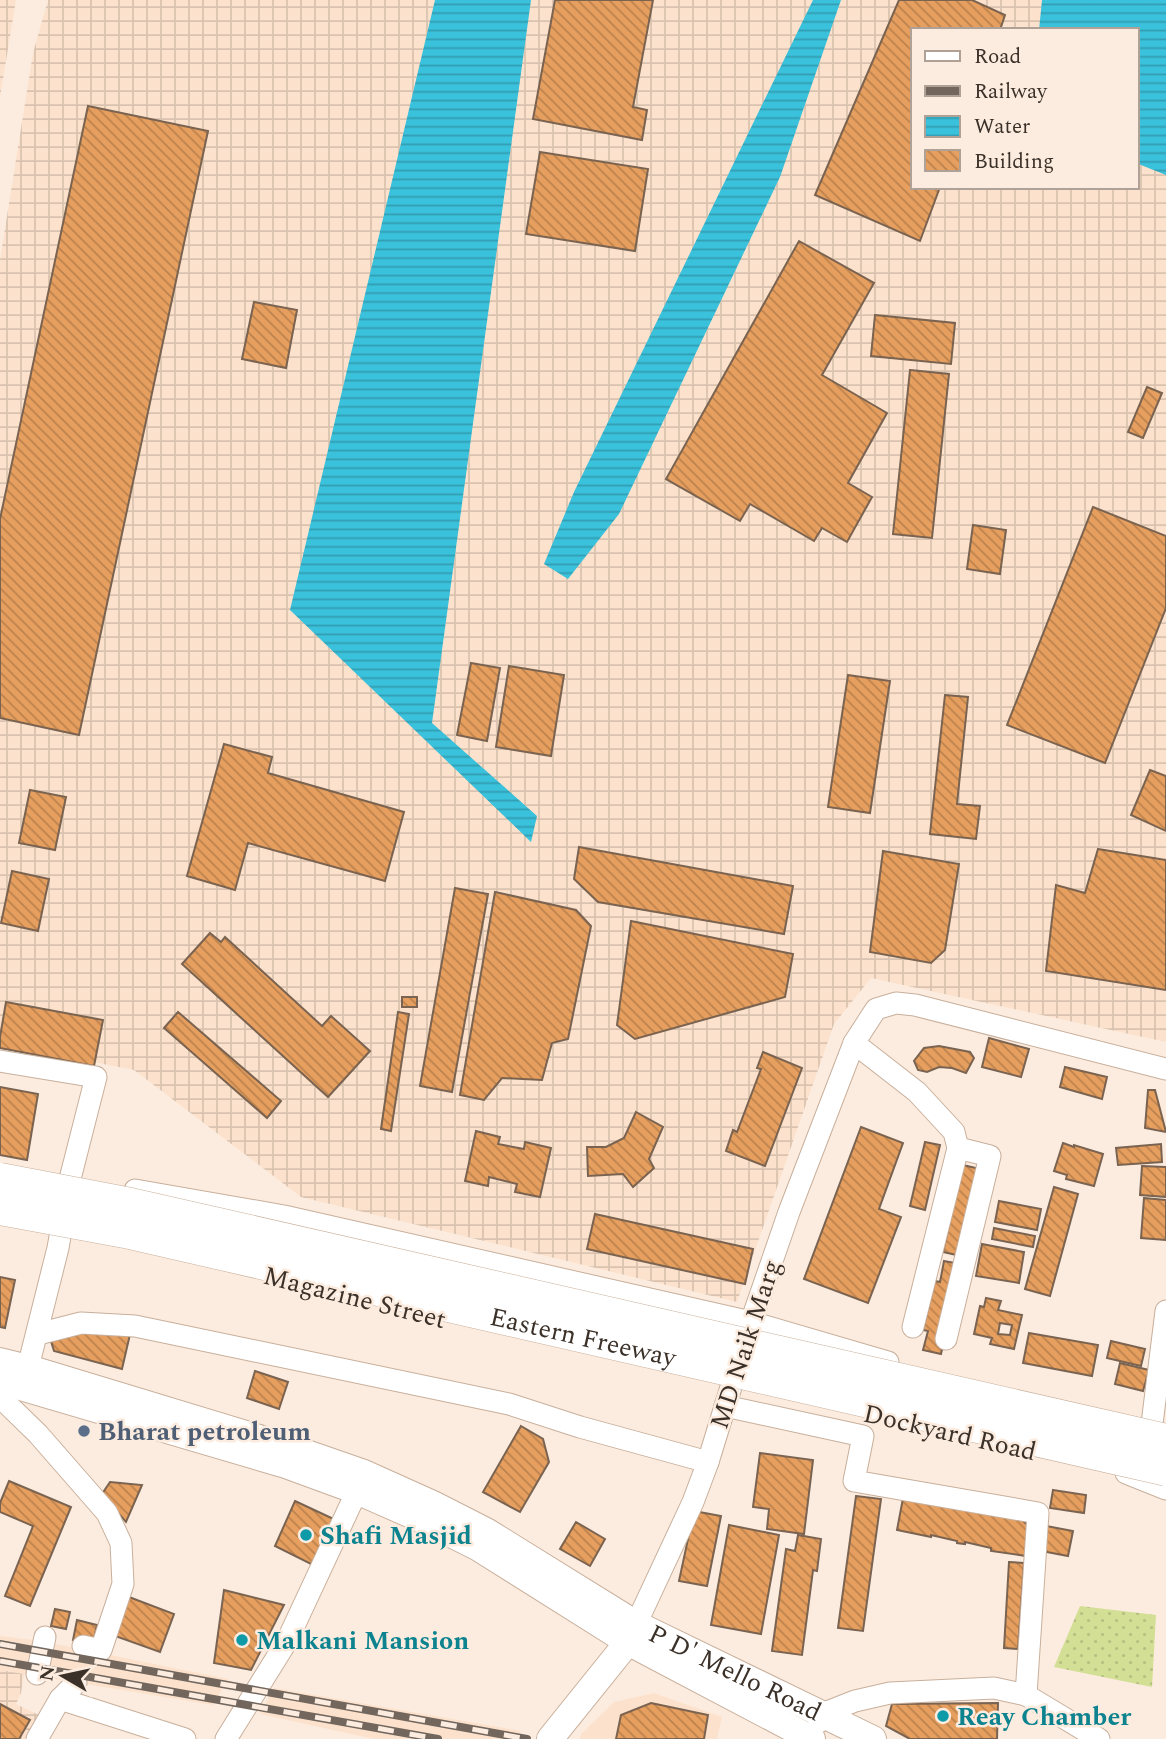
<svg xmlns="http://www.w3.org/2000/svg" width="1166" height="1739" font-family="Spectral,serif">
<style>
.built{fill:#fce2cc}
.industrial{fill:url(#industrial-grid);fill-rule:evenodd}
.green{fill:url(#green-dots)}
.water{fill:url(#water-rules)}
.building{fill:url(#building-back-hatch);stroke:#7a6350;stroke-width:2;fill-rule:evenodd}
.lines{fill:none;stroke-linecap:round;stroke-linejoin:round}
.minor-casing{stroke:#c8af9b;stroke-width:23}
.major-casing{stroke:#c8af9b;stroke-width:28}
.minor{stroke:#fff;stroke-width:21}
.major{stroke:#fff;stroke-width:26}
.rail-casing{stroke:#72665d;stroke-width:8}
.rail{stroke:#fcecdf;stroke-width:5;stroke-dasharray:16;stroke-linecap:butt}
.highway-bridge-casing{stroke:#c8af9b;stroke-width:33;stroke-linecap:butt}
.highway-bridge{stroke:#fff;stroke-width:32}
.service-dot{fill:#5c6f8a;stroke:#fcecdf;stroke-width:2.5}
.culture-dot{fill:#0f9aa8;stroke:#fcecdf;stroke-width:2.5}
.labels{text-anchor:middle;stroke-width:5;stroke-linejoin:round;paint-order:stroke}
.street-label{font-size:26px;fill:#3b3129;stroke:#fcecdf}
.service-label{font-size:26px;font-weight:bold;fill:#4e5e75;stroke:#fcecdf;text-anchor:start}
.culture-label{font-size:26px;font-weight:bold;fill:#0d838f;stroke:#fcecdf;text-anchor:start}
</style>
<defs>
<pattern id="industrial-grid" width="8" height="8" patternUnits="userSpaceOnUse" patternTransform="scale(1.75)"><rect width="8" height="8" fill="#fce2cc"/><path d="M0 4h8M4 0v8" fill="none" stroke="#d9c2af"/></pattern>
<pattern id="green-dots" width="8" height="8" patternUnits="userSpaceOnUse" patternTransform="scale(1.75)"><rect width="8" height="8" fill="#d3df94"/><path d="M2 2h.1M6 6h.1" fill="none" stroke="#b6c080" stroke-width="1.8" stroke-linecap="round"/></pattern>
<pattern id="water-rules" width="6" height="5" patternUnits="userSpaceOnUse" patternTransform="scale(1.75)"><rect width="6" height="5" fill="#3ac1db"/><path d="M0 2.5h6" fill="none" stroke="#329db2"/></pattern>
<pattern id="building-back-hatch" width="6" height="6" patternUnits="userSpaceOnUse" patternTransform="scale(1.75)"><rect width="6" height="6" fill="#e69f5e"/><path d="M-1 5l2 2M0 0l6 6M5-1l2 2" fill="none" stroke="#bc824e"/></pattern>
</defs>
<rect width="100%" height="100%" fill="#fcecdf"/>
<g class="built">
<polygon points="0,1636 42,1641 228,1679 213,1705 0,1670"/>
<polygon points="274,1688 521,1731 515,1739 374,1739 260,1714"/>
<polygon points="654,1693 722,1717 717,1739 580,1739 581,1734 614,1702"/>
</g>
<g class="industrial">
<polygon points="0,0 16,0 0,97"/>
<path d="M48 0H832L839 4 841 0H1166V1042L871 978 834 1024 737 1302 301 1197 134 1070 0 1044V260L33 53ZM912 30H1136V187H912Z"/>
<polygon points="0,1670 24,1674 21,1693 16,1704 41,1716 29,1739 0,1739"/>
</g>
<polygon class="green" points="1080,1606 1156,1615 1152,1687 1054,1667"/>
<g class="water">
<polygon points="435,0 531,0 432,723 537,816 531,842 290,610"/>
<polygon points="813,0 841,0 780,177 619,514 568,579 544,564 574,492"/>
<polygon points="1042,0 1166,0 1166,175 1136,163 1136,30 1039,30"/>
</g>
<g class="building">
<polygon points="555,0 653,0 633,107 647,110 642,140 533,119"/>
<polygon points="899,0 972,0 1005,15 1000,30 912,30 912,187 940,187 920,241 815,195"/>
<polygon points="88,106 208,131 79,735 0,718 0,519"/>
<polygon points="540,152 648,169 635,251 526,234"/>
<polygon points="799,241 874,283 822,375 887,413 848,483 872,497 847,542 822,528 814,541 750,504 740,521 666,479"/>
<polygon points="254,302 297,310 286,368 242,359"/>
<polygon points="875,315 955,323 951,364 871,356"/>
<polygon points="910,370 949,374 932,538 893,534"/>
<polygon points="1147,387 1162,393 1143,438 1128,432"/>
<polygon points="1093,507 1166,536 1166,608 1105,763 1007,725"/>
<polygon points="973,525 1006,530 1000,574 967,569"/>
<polygon points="471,663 500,668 487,741 457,735"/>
<polygon points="509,666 564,675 551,756 496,747"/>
<polygon points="848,675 890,681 870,813 828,807"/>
<polygon points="945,695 968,697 957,804 980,806 976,839 930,834"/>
<polygon points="224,744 272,757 268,773 404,812 385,881 248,843 235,890 187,876"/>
<polygon points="1150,770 1166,776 1166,831 1131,815"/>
<polygon points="30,790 66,797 55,850 19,843"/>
<polygon points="579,847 793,886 784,934 598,902 574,879"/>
<polygon points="1098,849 1166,860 1166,990 1046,971 1056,885 1085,893"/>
<polygon points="883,851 959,864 945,950 931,963 870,952"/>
<polygon points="12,871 49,879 38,931 1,923"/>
<polygon points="455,888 488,894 452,1092 420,1086"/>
<polygon points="495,892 576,910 591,926 568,1039 552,1043 542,1080 502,1078 484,1100 460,1095"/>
<polygon points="631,921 793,954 785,997 635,1039 617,1025"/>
<polygon points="210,933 221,942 225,937 322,1026 331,1016 370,1051 328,1097 182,964"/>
<rect x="402" y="997" width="15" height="10"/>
<polygon points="6,1002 103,1020 94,1066 0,1048 0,1037"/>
<polygon points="178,1012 281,1101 267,1118 164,1028"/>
<polygon points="398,1012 409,1014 391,1131 381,1129"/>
<polygon points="989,1038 1029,1049 1021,1077 982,1067"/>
<polygon points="939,1046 970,1052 974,1058 966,1073 952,1068 939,1067 927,1072 918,1070 914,1061 924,1048"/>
<polygon points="763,1052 802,1068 765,1166 726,1151 733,1130 737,1132 761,1069 757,1068"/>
<polygon points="1065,1067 1107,1077 1102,1099 1060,1087"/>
<polygon points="0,1087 38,1094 27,1160 0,1155"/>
<polygon points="1148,1090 1155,1090 1166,1132 1145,1128"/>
<polygon points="636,1112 663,1127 649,1159 654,1168 633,1187 623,1174 588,1176 587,1147 606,1147 624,1138"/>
<polygon points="861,1127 903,1143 879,1209 901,1217 868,1303 804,1279"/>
<polygon points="476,1131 500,1137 498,1144 524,1149 525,1142 551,1148 540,1197 515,1192 517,1184 489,1177 488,1186 465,1181"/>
<polygon points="925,1142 940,1145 925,1210 910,1206"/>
<polygon points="1063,1143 1074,1147 1074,1145 1103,1154 1094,1186 1066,1179 1067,1175 1054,1171"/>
<polygon points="1161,1144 1162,1162 1118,1165 1116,1148"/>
<polygon points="963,1165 980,1169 961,1256 943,1252"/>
<polygon points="1142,1166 1166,1167 1166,1197 1140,1195"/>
<polygon points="1054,1187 1078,1194 1050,1296 1025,1289"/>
<polygon points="1144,1198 1166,1200 1166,1240 1141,1238"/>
<polygon points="999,1201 1041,1209 1037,1230 995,1222"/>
<polygon points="595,1214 753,1249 745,1284 587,1249"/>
<polygon points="994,1228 1035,1236 1033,1247 992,1239"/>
<polygon points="982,1244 1024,1252 1019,1283 976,1276"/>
<polygon points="944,1261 961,1264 941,1354 923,1350 928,1331 923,1330 935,1281 940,1282"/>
<polygon points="0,1277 15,1280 5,1328 0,1327"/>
<path d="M986 1298 1001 1301 998 1310 1022 1315 1014 1349 990 1344 992 1338 974 1334 980 1306 984 1307ZM1000 1323 1012 1325 1010 1335 998 1334Z"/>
<polygon points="105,1329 131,1330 122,1369 54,1351 50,1338"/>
<polygon points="1029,1333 1098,1345 1092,1376 1023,1363"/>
<polygon points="1111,1341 1145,1349 1141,1366 1107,1358"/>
<polygon points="1120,1363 1149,1370 1143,1391 1115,1384"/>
<polygon points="255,1371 288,1382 279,1409 247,1398"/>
<polygon points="521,1426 543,1439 549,1462 520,1512 483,1492"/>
<polygon points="760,1453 813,1460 804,1534 767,1529 769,1509 753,1507"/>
<polygon points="9,1481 71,1507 30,1606 5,1596 33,1526 0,1512 0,1503"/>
<polygon points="110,1482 142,1485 126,1522 102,1494"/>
<polygon points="1053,1490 1086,1495 1084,1513 1050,1508"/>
<polygon points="904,1493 1022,1520 1032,1529 1026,1536 1028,1544 1026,1556 991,1551 991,1548 965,1542 965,1544 957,1543 957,1541 931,1535 931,1537 897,1530"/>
<polygon points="856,1496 881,1499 863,1631 838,1628"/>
<polygon points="295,1501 340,1522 317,1567 275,1546"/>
<polygon points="694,1511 721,1516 707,1586 679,1581"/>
<polygon points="576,1522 605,1539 590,1566 560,1549"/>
<polygon points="729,1525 779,1535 761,1634 711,1625"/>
<polygon points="1041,1525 1073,1531 1068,1556 1036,1550"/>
<polygon points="798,1535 821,1539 817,1571 813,1570 802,1655 772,1651 786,1549 795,1551"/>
<polygon points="1009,1562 1024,1563 1018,1649 1004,1648"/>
<polygon points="224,1590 284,1605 251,1670 214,1663"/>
<polygon points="129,1597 174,1614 160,1652 115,1636"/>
<polygon points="55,1609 70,1612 66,1629 51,1626"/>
<polygon points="77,1620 97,1625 93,1644 73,1640"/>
<polygon points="651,1703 708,1715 704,1739 616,1739 621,1715"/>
<polygon points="998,1703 997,1739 910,1739 886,1726 892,1704"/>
<polygon points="0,1704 30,1720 19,1739 0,1739"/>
</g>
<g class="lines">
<g class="minor-casing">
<g id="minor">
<polyline points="854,1043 917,1092 954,1132 958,1148 913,1327"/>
<polyline points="0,1061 96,1077 70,1179 58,1248 24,1383"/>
<polyline points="135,1190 284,1216 751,1322 888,1362"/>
<polyline points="38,1334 81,1323 135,1326 509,1404 580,1427 708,1462"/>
<polyline points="946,1339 990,1156 958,1148"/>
<polyline points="0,1397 38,1434 107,1513 121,1543 123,1584 101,1650 83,1646"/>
<polyline points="725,1406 863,1436 854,1481 1038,1513 1026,1695"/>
<polyline points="1152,1424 1166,1311"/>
<polyline points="1126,1473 1166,1489"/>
<polyline points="630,1637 693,1502 708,1462 751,1322 789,1212 854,1043 876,1009 896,1003 915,1005 1166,1069"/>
<polyline points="37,1674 45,1637"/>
<polyline points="60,1699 185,1739"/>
<polyline points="819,1722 822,1714 855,1701 890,1693 994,1688 1026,1695 1099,1739"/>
<polyline points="37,1739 60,1699 76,1683"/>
<polyline points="226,1739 287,1641 357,1491"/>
</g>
</g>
<g class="major-casing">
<g id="major">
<path id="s1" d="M0 1361 28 1368 292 1448 364 1473 433 1504 486 1531 636 1624 873 1739"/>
<polyline points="0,1381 286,1465 357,1491 425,1521 477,1547 628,1642 812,1739"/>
<polyline points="550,1739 628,1642"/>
</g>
</g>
<use href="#minor" class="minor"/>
<use href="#major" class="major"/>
<g class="rail-casing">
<g id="rail">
<polyline points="0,1644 527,1739"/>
<polyline points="0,1661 438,1739"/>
</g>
</g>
<use href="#rail" class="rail"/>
<g class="highway-bridge-casing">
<g id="highway-bridge">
<polyline points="0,1179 131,1204 1166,1440"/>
<path id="s2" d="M0 1209 125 1232 1166 1470"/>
</g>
</g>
<use href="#highway-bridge" class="highway-bridge"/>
</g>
<circle class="service-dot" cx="84" cy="1431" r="7"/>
<g class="culture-dot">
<circle cx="306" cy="1535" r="7"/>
<circle cx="242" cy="1640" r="7"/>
<circle cx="943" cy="1716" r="7"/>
</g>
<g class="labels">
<g class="street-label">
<text transform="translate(355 1297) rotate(14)" y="9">Magazine Street</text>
<text dy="9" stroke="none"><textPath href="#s2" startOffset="597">Eastern Freeway</textPath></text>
<text transform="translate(745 1344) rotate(-72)" y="9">MD Naik Marg</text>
<text transform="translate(950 1432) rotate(13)" y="9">Dockyard Road</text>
<text dy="9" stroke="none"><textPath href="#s1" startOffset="803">P D' Mello Road</textPath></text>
</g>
<g class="service-label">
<text x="98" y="1440">Bharat petroleum</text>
</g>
<g class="culture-label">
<text x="320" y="1544">Shafi Masjid</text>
<text x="256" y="1649">Malkani Mansion</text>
<text x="957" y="1725">Reay Chamber</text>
</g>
</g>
<rect x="911" y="28" width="228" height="161" fill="#fcecdf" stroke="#afa196" stroke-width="2"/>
<rect x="925" y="51" width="35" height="10" fill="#ffffff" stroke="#afa196" stroke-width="2"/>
<text x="974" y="63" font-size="21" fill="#3b3129">Road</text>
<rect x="925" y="86" width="35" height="10" fill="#72665d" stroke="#afa196" stroke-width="2"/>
<text x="974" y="98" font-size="21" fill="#3b3129">Railway</text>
<rect x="925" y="116" width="35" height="21" fill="url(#water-rules)" stroke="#afa196" stroke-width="2"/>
<text x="974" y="133" font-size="21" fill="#3b3129">Water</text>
<rect x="925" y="150" width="35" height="21" fill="url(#building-back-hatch)" stroke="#afa196" stroke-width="2"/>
<text x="974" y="168" font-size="21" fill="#3b3129">Building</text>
<g transform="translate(63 1676) rotate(279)" stroke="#fcecdf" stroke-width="5" paint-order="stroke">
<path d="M0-5L12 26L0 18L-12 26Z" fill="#3b3129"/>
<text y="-10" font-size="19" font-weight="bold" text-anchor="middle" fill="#3b3129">N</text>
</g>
</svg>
